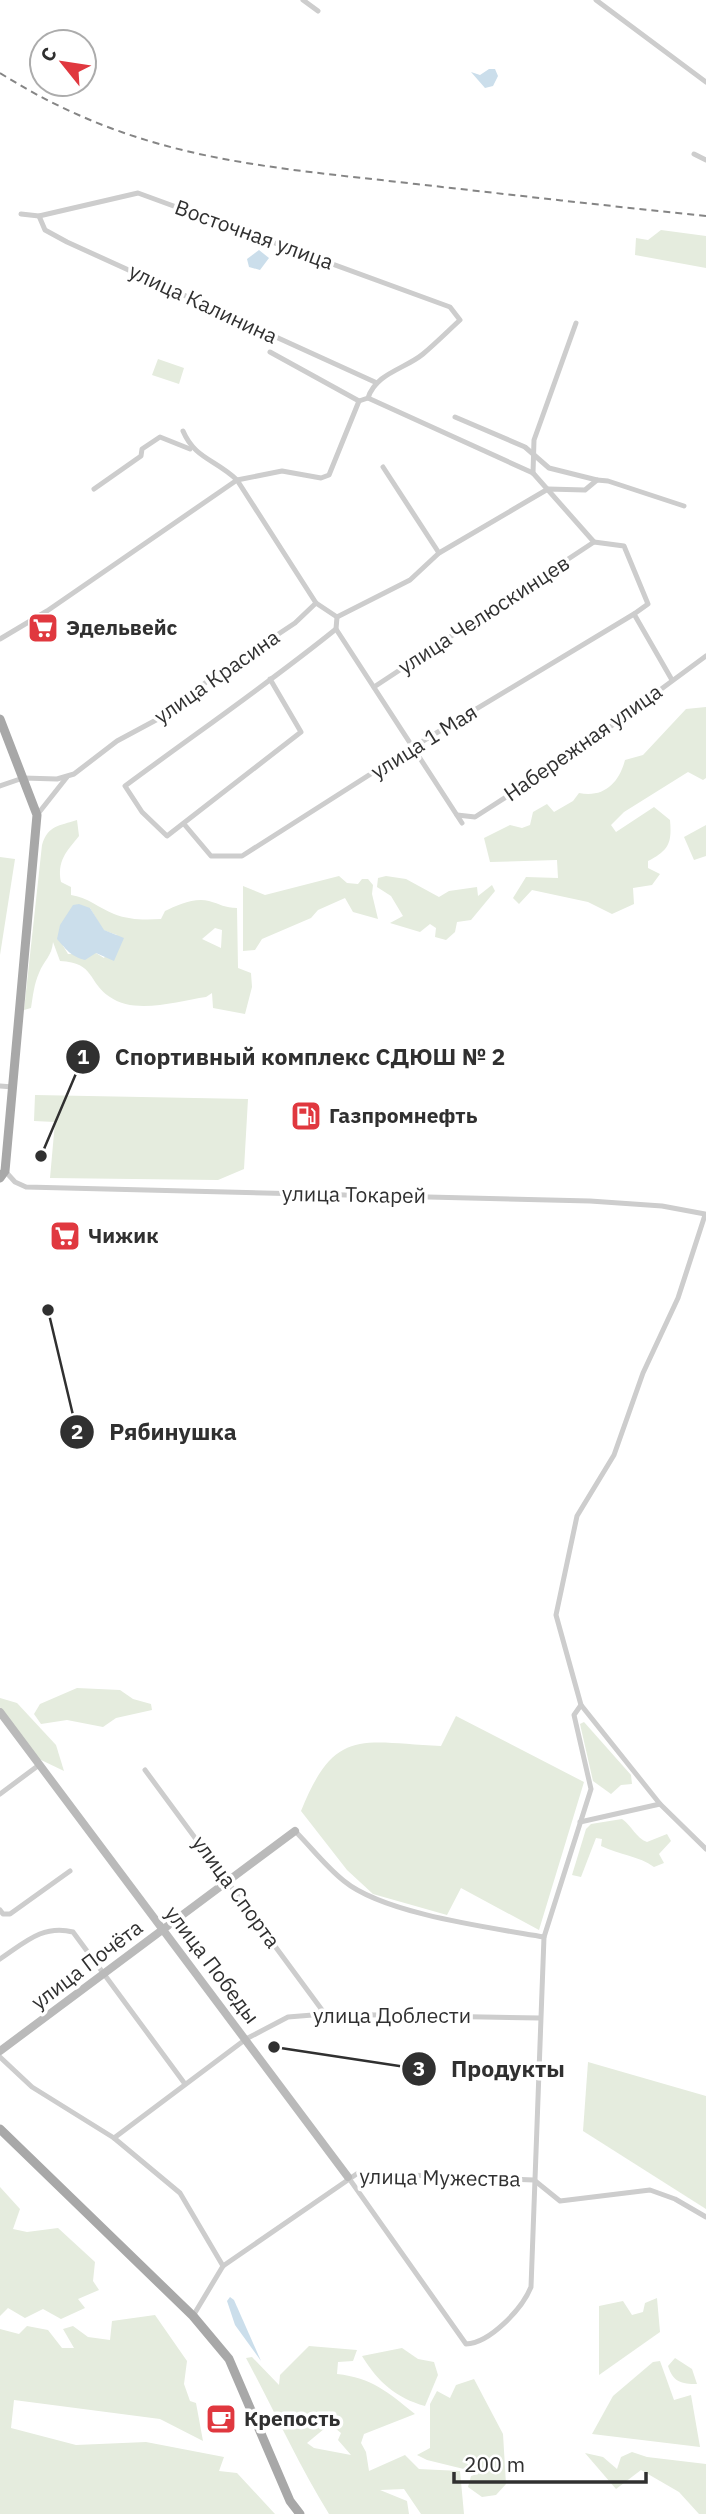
<svg xmlns="http://www.w3.org/2000/svg" width="706" height="2514" font-family="'IBM Plex Sans',sans-serif">
<style>
.green{fill:#e5ecde;fill-rule:evenodd}
.water{fill:#cbdeeb}
.lines{fill:none;stroke-linecap:round;stroke-linejoin:round}
.street{stroke:#cdcdcd;stroke-width:5}
.secondary{stroke:#bababa;stroke-width:8}
.primary{stroke:#a8a8a8;stroke-width:9}
.rail{stroke:#858585;stroke-width:2;stroke-dasharray:7 5;stroke-linecap:butt}
.labels{text-anchor:middle;stroke-width:7;stroke-linejoin:round;paint-order:stroke}
.street-label{font-size:21px;fill:#303030;stroke:#fff}
.poi-label{font-size:21px;font-weight:bold;fill:#303030;stroke:#fff;text-anchor:start}
.leader{fill:none;stroke:#303030;stroke-width:2.5}
.callout-dot{fill:#303030;stroke:#fff;stroke-width:2.5}
.mark-label{font-size:21px;text-anchor:middle;font-weight:bold;fill:#fff}
.callout-label{font-size:23px;text-anchor:middle;font-weight:bold;fill:#303030;stroke:#fff;stroke-width:7;stroke-linejoin:round;paint-order:stroke}
</style>
<rect width="100%" height="100%" fill="#fff"/>
<g class="green">
<polygon points="661,230 706,236 706,268 635,255 636,238 648,240"/>
<polygon points="158,359 184,368 179,384 152,375"/>
<path d="M706 707V778L703 780 688 772 624 812 611 825 616 832 654 807 670 820C672 843 669 850 648 861V868L660 874 652 885 633 888 634 904 612 914 588 902 532 890 519 904 513 898 526 877 558 878 557 860 490 862 484 838 510 825 522 828 530 825 533 812 547 804 554 812 573 801 579 793C604 798 619 783 625 760L643 755 686 709Z"/>
<path d="M77 820 79 836C66 852 57 861 61 882L71 887V895C87 897 99 908 114 914 129 920 145 920 161 919L165 911C177 905 195 897 209 901 220 904 225 908 237 908L238 968 251 973 252 987 245 1014 213 1008 212 993 206 997C178 1001 135 1015 110 997 87 982 96 963 60 961L53 942C52 956 44 960 39 973 34 984 33 996 31 1008L24 1010 42 845C48 825 59 826 77 820ZM90 908 103 930 117 935 104 958 96 953 68 954 62 944ZM215 928 222 930 221 948 202 939Z"/>
<polygon points="706,825 706,856 694,860 684,837"/>
<polygon points="0,857 15,859 0,955"/>
<polygon points="339,876 347,883 358,884 362,879 368,879 373,885 372,894 378,919 353,912 345,898 318,910 311,918 262,939 255,950 243,951 243,886 265,895"/>
<polygon points="386,876 406,879 439,897 449,891 477,887 478,896 492,885 495,891 471,920 457,922 455,932 446,940 435,937 436,928 430,924 420,932 390,923 403,916 391,896 377,887 378,878"/>
<polygon points="35,1095 248,1099 244,1169 218,1180 50,1178 55,1122 34,1121"/>
<polygon points="77,1688 120,1690 133,1699 151,1704 152,1710 116,1718 103,1727 67,1720 41,1724 34,1714 40,1704"/>
<polygon points="0,1698 17,1703 56,1745 64,1771 39,1759 0,1707"/>
<path d="M456 1716 584 1782 539 1930 461 1888 447 1915 373 1894 347 1870 301 1811C335 1726 362 1743 441 1746Z"/>
<polygon points="584,1722 631,1775 632,1784 621,1785 611,1794 593,1781 580,1724"/>
<path d="M622 1819C632 1826 636 1838 647 1842L667 1834 671 1841 659 1854 664 1863 654 1867C639 1856 620 1855 601 1846L602 1839 596 1838 581 1877 572 1875 586 1829 591 1824Z"/>
<polygon points="588,2062 706,2096 706,2209 583,2131"/>
<polygon points="0,2187 20,2209 13,2229 27,2232 58,2228 95,2262 93,2281 99,2290 78,2299 85,2308 61,2319 43,2309 25,2318 8,2308 0,2316"/>
<polygon points="657,2298 660,2332 599,2375 599,2306 623,2301 632,2315 643,2312 645,2303"/>
<polygon points="155,2315 187,2361 184,2384 190,2401 196,2403 203,2441 160,2419 14,2400 11,2428 76,2445 146,2442 224,2457 219,2471 237,2473 275,2514 0,2514 0,2329 19,2334 27,2326 48,2330 62,2348 74,2348 63,2329 73,2326 88,2337 110,2340 112,2321"/>
<path d="M309 2346 357 2350 353 2361 338 2362 337 2374C372 2378 388 2392 415 2414L364 2434 361 2443 366 2452 369 2471 405 2455 419 2469 460 2471 464 2514H421L404 2489 380 2490 407 2501 409 2514H329C298 2464 274 2410 246 2358L252 2357 279 2385 280 2375ZM330 2424 341 2433 338 2440 351 2455 314 2448 307 2443Z"/>
<path d="M402 2348 418 2359 434 2362 438 2375 425 2406C396 2398 378 2382 362 2356Z"/>
<path d="M675 2358 692 2369 697 2384C681 2384 673 2382 668 2366Z"/>
<polygon points="660,2361 674,2400 691,2395 700,2447 592,2434 613,2396 653,2362"/>
<polygon points="474,2379 503,2434 506,2484 496,2495 482,2497 468,2487 471,2476 480,2473 427,2460 417,2455 430,2448 430,2404 437,2391 450,2398 456,2385"/>
<polygon points="632,2452 647,2457 706,2464 706,2514 699,2514 679,2492 641,2470 616,2489 585,2453 603,2457 617,2469 621,2457"/>
</g>
<g class="water">
<polygon points="489,69 495,69 498,76 493,86 485,88 471,72 480,75"/>
<polygon points="259,250 269,258 260,270 249,267 247,259"/>
<path d="M79 904 90 908 104 930 124 938 114 961 96 953 85 960C70 956 67 950 57 939L60 925 73 905Z"/>
<polygon points="230,2297 234,2300 261,2361 235,2325 227,2301"/>
</g>
<g class="lines">
<g class="street">
<polyline points="303,0 318,11"/>
<polyline points="596,0 706,82"/>
<polyline points="694,154 706,160"/>
<polyline points="39,216 45,230 67,242 377,383"/>
<polyline points="270,352 359,401"/>
<polyline points="368,398 533,473 594,542 624,546 648,604 634,614 672,680"/>
<polyline points="455,417 525,447 549,468 597,480"/>
<path d="M183 431C195 459 215 459 237 480L316 603 337 617 336 629 462 823"/>
<polyline points="383,467 439,553"/>
<polyline points="533,473 534,440 576,323"/>
<polyline points="94,489 141,456 142,449 160,437 190,449"/>
<polyline points="337,617 410,580 439,553 548,489 585,490 597,480 608,481 684,506"/>
<path d="M0 639 47 611 237 480 282 471 321 478 329 475 359 401 368 398C376 373 405 369 423 354 436 343 448 331 460 320L450 307 138 193 39 216 21 214"/>
<path d="M270 679 301 732 167 836 142 812 125 786C195 734 268 684 336 629"/>
<polyline points="374,687 594,542"/>
<polyline points="0,786 23,778 57,779 74,774 117,741 184,705 205,683 295,623 316,603"/>
<polyline points="37,815 67,777"/>
<polyline points="457,815 475,817 576,752 706,656"/>
<polyline points="184,824 211,856 242,856 413,747 634,614"/>
<polyline points="0,1086 13,1087"/>
<polyline points="5,1171 15,1182 26,1187 590,1201 662,1206 705,1214"/>
<polyline points="705,1215 678,1298 643,1373 614,1455 577,1516 556,1615 581,1705 660,1804 706,1849"/>
<polyline points="145,1770 325,2014"/>
<polyline points="0,1794 39,1765"/>
<polyline points="580,1822 660,1804"/>
<path d="M295 1831C311 1847 326 1867 344 1881 384 1914 492 1928 544 1937"/>
<polyline points="0,1910 3,1914 10,1914 70,1871"/>
<path d="M0 1959C24 1943 43 1924 73 1932L185 2084"/>
<polyline points="0,2057 32,2087 114,2138 180,2193 223,2266"/>
<polyline points="114,2138 246,2039 288,2017 325,2014 540,2018"/>
<path d="M348 2177 466 2344C490 2343 522 2309 531 2287L544 1937 591 1789 574 1715 581 1705"/>
<polyline points="193,2316 223,2266 358,2173 534,2180 560,2201 650,2190 675,2199 706,2217"/>
</g>
<g class="secondary">
<polyline points="0,1712 348,2177"/>
<polyline points="0,2051 295,1831"/>
</g>
<g class="primary">
<polyline points="0,719 37,815 5,1171 0,1178"/>
<polyline points="0,2129 193,2316 229,2359 290,2501 300,2514"/>
</g>
<path class="rail" d="M0 73C138 160 260 166 416 184 513 195 609 206 706 216"/>
</g>
<defs>
<g id="supermarket-square" transform="scale(1.575)"><rect x="-9" y="-9" width="18" height="18" rx="4" fill="#e0383f" stroke="#fff"/><path d="M-6-5.5h2.5l.6 2H6L4.5 2H-2.5L-4.4-4H-6ZM-1.5 3.2a1.3 1.3 0 1 0 .1 0ZM3 3.2a1.3 1.3 0 1 0 .1 0Z" fill="#fff"/></g>
<g id="fuel-square" transform="scale(1.575)"><rect x="-9" y="-9" width="18" height="18" rx="4" fill="#e0383f" stroke="#fff"/><path d="M-5.5-6h7V0h2V4h1.3V-2.5L3-4.5l.8-.8L6-3V5H2.5V1h-1V6h-7ZM-4.2-4.7v3.2H.2V-4.7Z" fill="#fff"/></g>
<g id="cafe-square" transform="scale(1.575)"><rect x="-9" y="-9" width="18" height="18" rx="4" fill="#e0383f" stroke="#fff"/><path d="M-5.5-4.5H6V0H3Q3 3.5 0 3.5H-2.5Q-5.5 3.5-5.5 0ZM3-3.2v2h1.7v-2ZM-6 4.5H4V6H-6Z" fill="#fff"/></g>
</defs>
<g fill-rule="evenodd">
<use href="#supermarket-square" x="43" y="628"/>
<use href="#fuel-square" x="306" y="1116"/>
<use href="#supermarket-square" x="65" y="1236"/>
<use href="#cafe-square" x="221" y="2419"/>
</g>
<g class="labels">
<g class="street-label">
<text transform="translate(254 235) rotate(20)" y="7">Восточная улица</text>
<text transform="translate(203 304) rotate(25)" y="7">улица Калинина</text>
<text transform="translate(484 615) rotate(-33)" y="7">улица Челюскинцев</text>
<text transform="translate(217 677) rotate(-35)" y="7">улица Красина</text>
<text transform="translate(424 742) rotate(-32)" y="7">улица 1 Мая</text>
<text transform="translate(583 743) rotate(-35)" y="7">Набережная улица</text>
<text transform="translate(354 1195) rotate(1)" y="7">улица Токарей</text>
<text transform="translate(236 1892) rotate(54)" y="7">улица Спорта</text>
<text transform="translate(87 1965) rotate(-37)" y="7">улица Почёта</text>
<text transform="translate(212 1965) rotate(53)" y="7">улица Победы</text>
<text x="392" y="2023">улица Доблести</text>
<text transform="translate(440 2178) rotate(1)" y="7">улица Мужества</text>
</g>
<g class="poi-label">
<text x="66" y="635">Эдельвейс</text>
<text x="329" y="1123">Газпромнефть</text>
<text x="88" y="1243">Чижик</text>
<text x="244" y="2426">Крепость</text>
</g>
</g>
<path class="leader" d="M41 1156L83 1057M48 1310L77 1432M274 2047L419 2069"/>
<g class="callout-dot">
<circle cx="41" cy="1156" r="7"/>
<circle cx="48" cy="1310" r="7"/>
<circle cx="274" cy="2047" r="7"/>
<circle cx="83" cy="1057" r="18"/>
<circle cx="77" cy="1432" r="18"/>
<circle cx="419" cy="2069" r="18"/>
</g>
<g class="mark-label">
<text x="83" y="1064">1</text>
<text x="77" y="1439">2</text>
<text x="419" y="2076">3</text>
</g>
<g class="callout-label">
<text x="310" y="1065">Спортивный комплекс СДЮШ № 2</text>
<text x="173" y="1440">Рябинушка</text>
<text x="508" y="2077">Продукты</text>
</g>
<g transform="translate(63 63) rotate(300)"><circle r="33" fill="#ffffff" stroke="#acacac" stroke-width="2"/>
<path d="M0-5L12 26L0 18L-12 26Z" fill="#e0383f"/>
<text y="-10" font-size="19" font-weight="bold" text-anchor="middle" fill="#303030">С</text>
</g>
<path d="M454 2472v10h192v-10" fill="none" stroke="#303030" stroke-width="3.5"/>
<text x="464" y="2472" font-size="21" fill="#303030" stroke="#ffffff" stroke-width="5" paint-order="stroke">200 m</text>
</svg>
